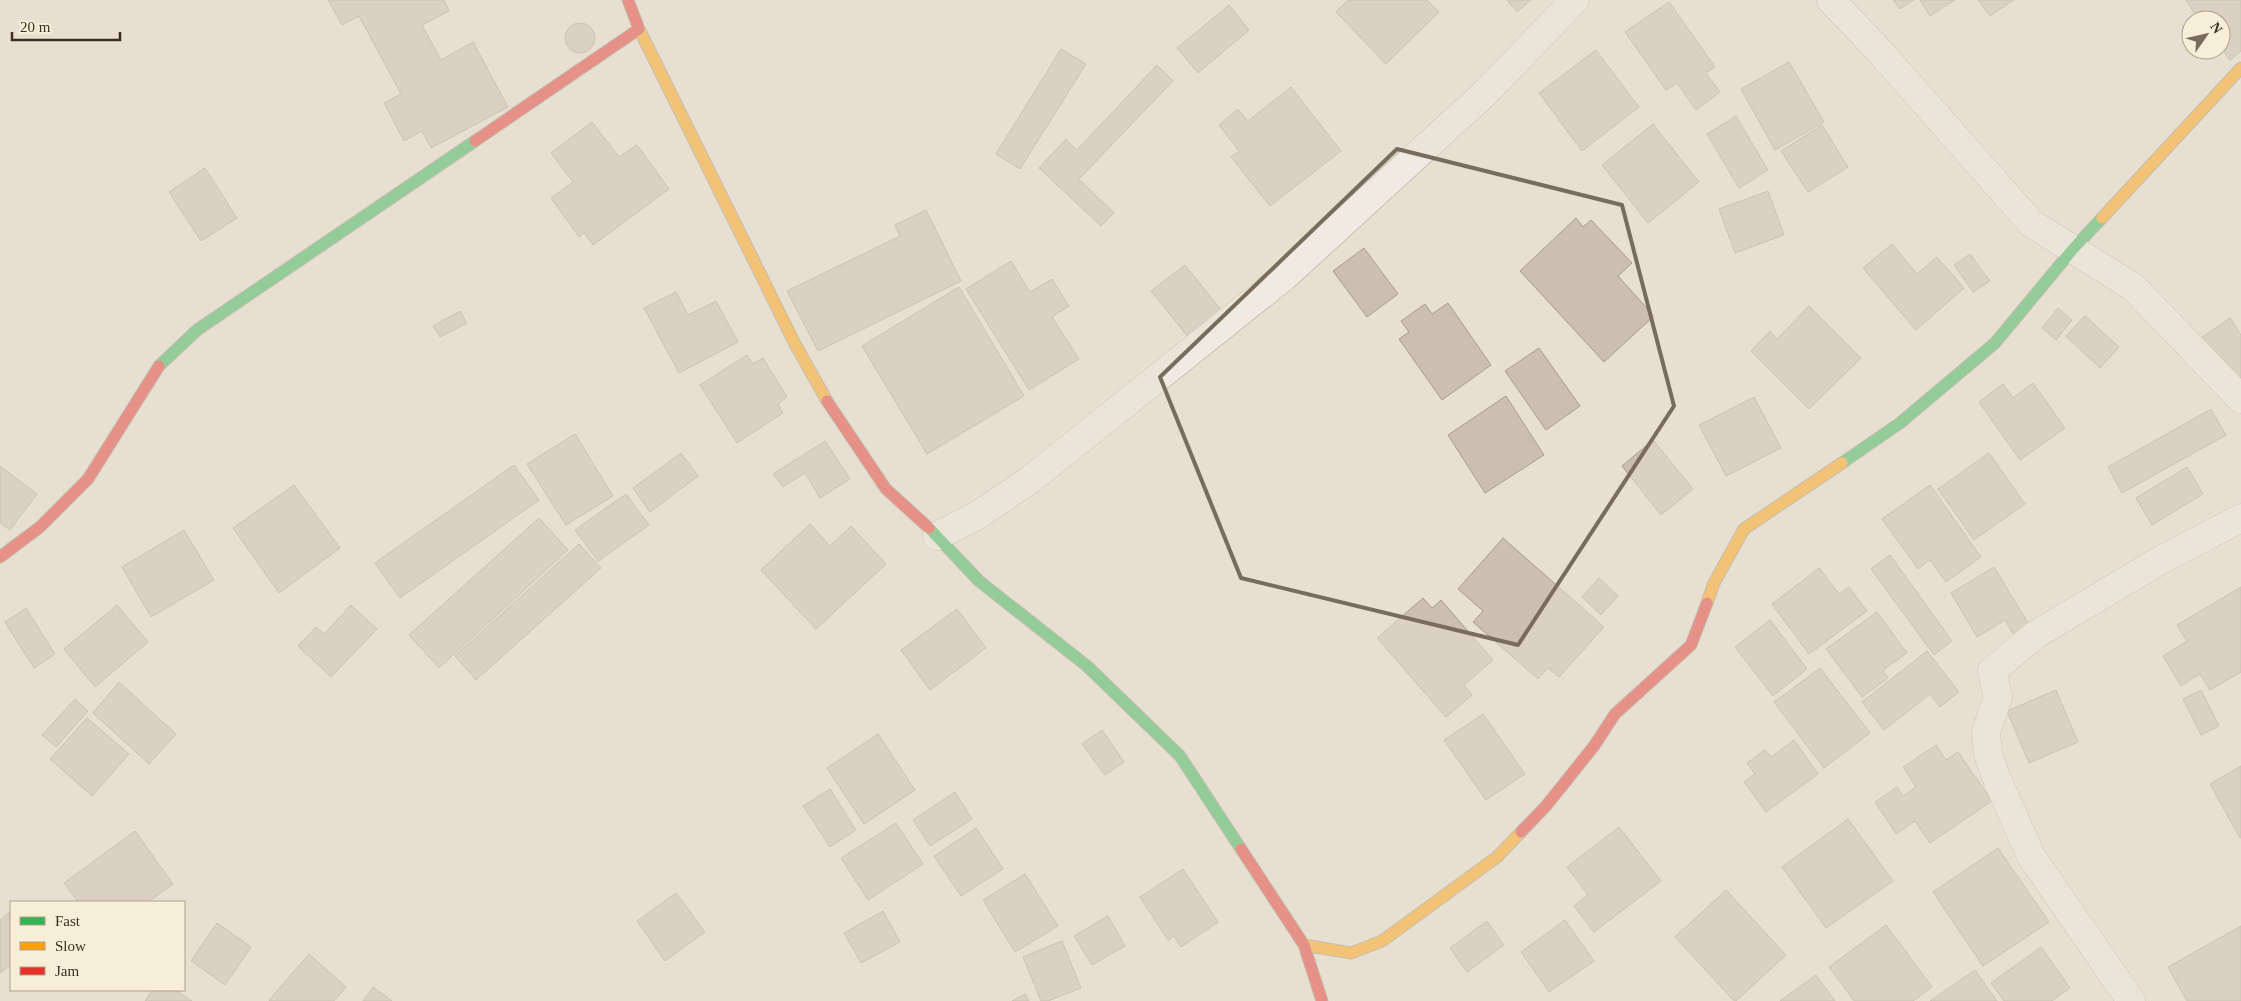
<svg xmlns="http://www.w3.org/2000/svg" width="2241" height="1001" font-family="Georgia,serif">
<style>
.building{fill:#cbbfb2;stroke:#a89c90}
.lines{fill:none;stroke-linecap:round;stroke-linejoin:round}
.street-casing{stroke:#ada599;stroke-width:29}
.fast-casing{stroke:#9c958a;stroke-width:13}
.slow-casing{stroke:#9c958a;stroke-width:13}
.jam-casing{stroke:#9c958a;stroke-width:13}
.street{stroke:#efebe3;stroke-width:28}
.fast{stroke:#30b455;stroke-width:11}
.slow{stroke:#ff9f0a;stroke-width:11}
.jam{stroke:#e5322d;stroke-width:11}
.marked{fill:none;stroke:#786c5e;stroke-width:4;stroke-linejoin:round}
</style>
<rect width="100%" height="100%" fill="#e7e0d1"/>
<g class="building">
<polygon points="328,0 444,0 449,11 422,25 441,60 473,42 508,107 431,148 422,131 404,141 384,103 401,94 359,16 342,25"/>
<polygon points="1348,0 1427,0 1439,12 1386,64 1336,12"/>
<polygon points="1507,0 1531,0 1517,12"/>
<polygon points="1893,0 1914,0 1900,9"/>
<polygon points="1920,0 1955,0 1930,16"/>
<polygon points="1978,0 2014,0 1990,16"/>
<polygon points="2185,0 2241,0 2241,51 2230,60 2221,48 2221,20 2200,20"/>
<polygon points="1669,2 1715,67 1706,73 1720,92 1696,110 1677,83 1666,90 1625,32"/>
<polygon points="1229,5 1249,30 1198,73 1177,48"/>
<circle cx="580" cy="38" r="15"/>
<polygon points="1061,49 1086,64 1020,169 996,154"/>
<polygon points="1596,50 1639,107 1582,151 1539,93"/>
<polygon points="1789,62 1824,122 1775,150 1741,89"/>
<polygon points="1157,65 1173,81 1079,179 1114,213 1101,226 1039,168 1066,139 1077,150"/>
<polygon points="1291,87 1341,151 1270,206 1231,157 1239,151 1219,125 1238,109 1248,121"/>
<polygon points="1736,116 1768,170 1739,188 1707,134"/>
<polygon points="592,122 619,157 637,145 669,189 593,245 584,233 579,237 551,198 573,182 551,153"/>
<polygon points="1653,124 1699,182 1648,223 1602,165"/>
<polygon points="1822,125 1848,167 1808,192 1781,151"/>
<polygon points="205,168 237,218 201,241 169,192"/>
<polygon points="1768,191 1784,235 1735,253 1719,209"/>
<polygon points="926,210 961,281 818,351 787,291 900,236 895,225"/>
<polygon points="1576,218 1583,227 1591,220 1632,263 1618,276 1654,316 1604,362 1520,271"/>
<polygon points="1892,244 1917,274 1937,257 1964,288 1916,330 1863,268"/>
<polygon points="1364,248 1398,294 1367,317 1333,271"/>
<polygon points="1970,254 1990,281 1973,292 1954,265"/>
<polygon points="1011,261 1030,292 1052,279 1069,306 1052,317 1079,359 1029,390 966,289"/>
<polygon points="1185,265 1221,310 1188,337 1151,291"/>
<polygon points="959,287 1024,396 927,454 862,346"/>
<polygon points="676,292 688,315 716,301 738,342 679,373 644,308"/>
<polygon points="1448,303 1491,365 1442,400 1399,339 1409,332 1401,321 1425,304 1432,314"/>
<polygon points="1809,306 1861,358 1809,409 1751,351 1770,331 1777,339"/>
<polygon points="2058,308 2072,320 2056,340 2042,328"/>
<polygon points="460,311 467,323 440,337 433,326"/>
<polygon points="2085,316 2119,347 2100,368 2066,336"/>
<polygon points="2230,318 2241,335 2241,378 2232,384 2201,338"/>
<polygon points="1539,348 1580,406 1546,430 1505,371"/>
<polygon points="747,355 753,364 763,358 787,397 778,404 783,413 737,443 700,385"/>
<polygon points="2033,383 2065,428 2020,460 1979,402 2003,384 2013,398"/>
<polygon points="1506,396 1544,455 1485,493 1448,435"/>
<polygon points="1754,397 1781,448 1726,476 1699,425"/>
<polygon points="2211,409 2226,435 2122,493 2108,467"/>
<polygon points="575,434 613,496 566,525 527,464"/>
<polygon points="1653,440 1693,489 1661,515 1622,466"/>
<polygon points="825,441 850,479 820,498 805,473 783,487 773,474"/>
<polygon points="681,453 698,476 650,512 633,488"/>
<polygon points="1989,453 2025,504 1974,540 1938,489"/>
<polygon points="514,465 539,500 400,598 375,563"/>
<polygon points="0,466 37,494 10,530 0,523"/>
<polygon points="2187,467 2203,494 2152,525 2136,498"/>
<polygon points="294,485 340,548 279,593 233,528"/>
<polygon points="1930,485 1981,557 1946,582 1930,560 1918,569 1882,519"/>
<polygon points="626,494 649,525 598,561 575,530"/>
<polygon points="539,518 568,550 439,668 409,635"/>
<polygon points="810,524 830,546 851,526 886,564 816,629 761,570"/>
<polygon points="184,530 214,580 151,617 122,567"/>
<polygon points="1503,538 1604,627 1559,677 1548,668 1538,679 1473,622 1483,611 1458,589"/>
<polygon points="579,544 601,568 476,680 455,656"/>
<polygon points="1890,555 1952,641 1934,655 1871,569"/>
<polygon points="1994,567 2031,628 2015,637 2005,620 1977,637 1951,593"/>
<polygon points="1819,568 1839,594 1849,587 1867,611 1809,654 1772,604"/>
<polygon points="1599,578 1618,596 1601,615 1582,597"/>
<polygon points="2241,587 2241,672 2210,690 2200,674 2181,686 2163,656 2187,641 2177,625"/>
<polygon points="1423,598 1432,608 1441,600 1493,660 1464,685 1472,695 1446,717 1377,638"/>
<polygon points="117,605 148,642 95,687 64,649"/>
<polygon points="351,605 377,629 331,677 298,646 316,627 324,634"/>
<polygon points="26,608 55,654 34,668 5,622"/>
<polygon points="957,609 986,648 930,690 901,650"/>
<polygon points="1877,612 1907,653 1883,670 1888,678 1862,697 1826,649"/>
<polygon points="1770,620 1807,669 1773,696 1735,647"/>
<polygon points="1927,651 1959,692 1940,707 1930,694 1884,730 1862,702"/>
<polygon points="1820,668 1870,733 1824,768 1774,702"/>
<polygon points="119,682 176,734 149,764 93,713"/>
<polygon points="2056,690 2078,742 2029,763 2007,711"/>
<polygon points="2201,690 2219,726 2201,735 2183,699"/>
<polygon points="75,699 88,711 56,747 42,735"/>
<polygon points="1483,714 1525,774 1486,800 1444,740"/>
<polygon points="87,718 129,754 92,796 50,759"/>
<polygon points="1102,730 1124,762 1105,775 1082,744"/>
<polygon points="878,734 915,790 864,824 827,768"/>
<polygon points="1794,740 1818,774 1766,812 1744,782 1755,774 1747,763 1765,750 1771,757"/>
<polygon points="1936,745 1946,760 1958,752 1992,801 1930,843 1915,821 1896,834 1875,802 1897,787 1903,796 1916,787 1903,767"/>
<polygon points="2241,766 2241,838 2240,838 2210,784"/>
<polygon points="830,789 856,830 830,847 803,806"/>
<polygon points="955,792 972,819 930,846 913,820"/>
<polygon points="1848,819 1893,881 1826,928 1782,867"/>
<polygon points="896,823 923,864 868,900 841,858"/>
<polygon points="1619,827 1661,881 1594,932 1574,906 1588,895 1567,867"/>
<polygon points="976,828 1003,869 961,896 934,856"/>
<polygon points="135,831 173,884 148,902 78,902 64,883"/>
<polygon points="1998,848 2049,922 1983,966 1933,892"/>
<polygon points="1183,869 1218,922 1181,947 1174,936 1168,940 1140,897"/>
<polygon points="1025,874 1058,926 1015,952 983,900"/>
<polygon points="1726,890 1786,955 1736,1001 1734,1001 1675,937"/>
<polygon points="676,893 705,932 665,961 637,921"/>
<polygon points="883,911 900,942 861,963 844,933"/>
<polygon points="9,912 11,915 11,965 0,973 0,920"/>
<polygon points="1108,916 1125,946 1092,965 1074,936"/>
<polygon points="1565,920 1594,961 1549,992 1521,952"/>
<polygon points="1487,921 1504,945 1467,972 1450,948"/>
<polygon points="217,923 251,947 225,985 191,961"/>
<polygon points="1886,925 1932,987 1913,1001 1854,1001 1829,967"/>
<polygon points="2241,926 2241,1001 2187,1001 2168,967"/>
<polygon points="1062,941 1081,988 1048,1001 1041,1001 1023,957"/>
<polygon points="2041,947 2070,988 2052,1001 2004,1001 1991,983"/>
<polygon points="309,954 346,987 334,1001 270,1001 269,1000"/>
<polygon points="1975,970 1997,1001 1930,1001"/>
<polygon points="1816,975 1835,1001 1780,1001"/>
<polygon points="373,987 392,1001 363,1001"/>
<polygon points="152,990 175,990 192,1001 145,1001"/>
<polygon points="1025,994 1029,1001 1012,1001"/>
</g>
<g class="lines">
<g class="street-casing">
<g id="street">
<polyline points="1831,0 1882,54 2031,223 2133,287 2241,399"/>
<polyline points="937,536 978,515 1031,479 1285,276 1485,93 1575,0"/>
<polyline points="2131,1001 2031,856 1997,779 1988,754 1986,732 1998,697 1992,671 2035,635 2159,561 2241,518"/>
</g>
</g>
<g class="fast-casing">
<g id="fast">
<polyline points="159,366 197,330 475,141"/>
<polyline points="1842,463 1900,423 1995,343 2073,249 2102,218"/>
<polyline points="929,528 979,581 1087,666 1180,756 1241,849"/>
</g>
</g>
<g class="slow-casing">
<g id="slow">
<polyline points="639,29 795,344 827,401"/>
<polyline points="2102,218 2241,68"/>
<polyline points="1707,603 1714,583 1744,529 1842,463"/>
<polyline points="1304,945 1351,953 1382,941 1497,857 1521,832"/>
</g>
</g>
<g class="jam-casing">
<g id="jam">
<polyline points="475,141 639,29 628,0"/>
<polyline points="827,401 886,489 929,528"/>
<polyline points="0,557 40,527 88,479 159,366"/>
<polyline points="1521,832 1546,806 1594,746 1615,714 1691,645 1707,603"/>
<polyline points="1241,849 1304,945 1322,1001"/>
</g>
</g>
<use href="#street" class="street"/>
<use href="#fast" class="fast"/>
<use href="#slow" class="slow"/>
<use href="#jam" class="jam"/>
</g>
<path d="M0 0H2241V1001H0ZM1397 149 1622 205 1674 406 1518 645 1241 578 1160 377Z" fill="#e7e0d1" fill-opacity=".55" fill-rule="evenodd"/>
<path class="marked" d="M1397 149 1622 205 1674 406 1518 645 1241 578 1160 377Z"/>
<rect x="10" y="901" width="175" height="90" fill="#f7eed8" stroke="#ada18e"/>
<rect x="20" y="917" width="25" height="8" fill="#30b455" stroke="#ada18e"/>
<text x="55" y="926" font-size="15" fill="#3d2e20">Fast</text>
<rect x="20" y="942" width="25" height="8" fill="#ff9f0a" stroke="#ada18e"/>
<text x="55" y="951" font-size="15" fill="#3d2e20">Slow</text>
<rect x="20" y="967" width="25" height="8" fill="#e5322d" stroke="#ada18e"/>
<text x="55" y="976" font-size="15" fill="#3d2e20">Jam</text>
<g transform="translate(2206 35) rotate(56)"><circle r="24" fill="#f7eed8" stroke="#ada18e"/>
<path d="M0-4L9 19L0 12L-9 19Z" fill="#786c5e"/>
<text y="-8" font-size="14" font-weight="bold" text-anchor="middle" fill="#3d2e20">N</text>
</g>
<path d="M12 32v8h108v-8" fill="none" stroke="#3d2e20" stroke-width="2.5"/>
<text x="20" y="32" font-size="15" fill="#3d2e20" stroke="#f7eed8" stroke-width="4" paint-order="stroke">20 m</text>
</svg>
